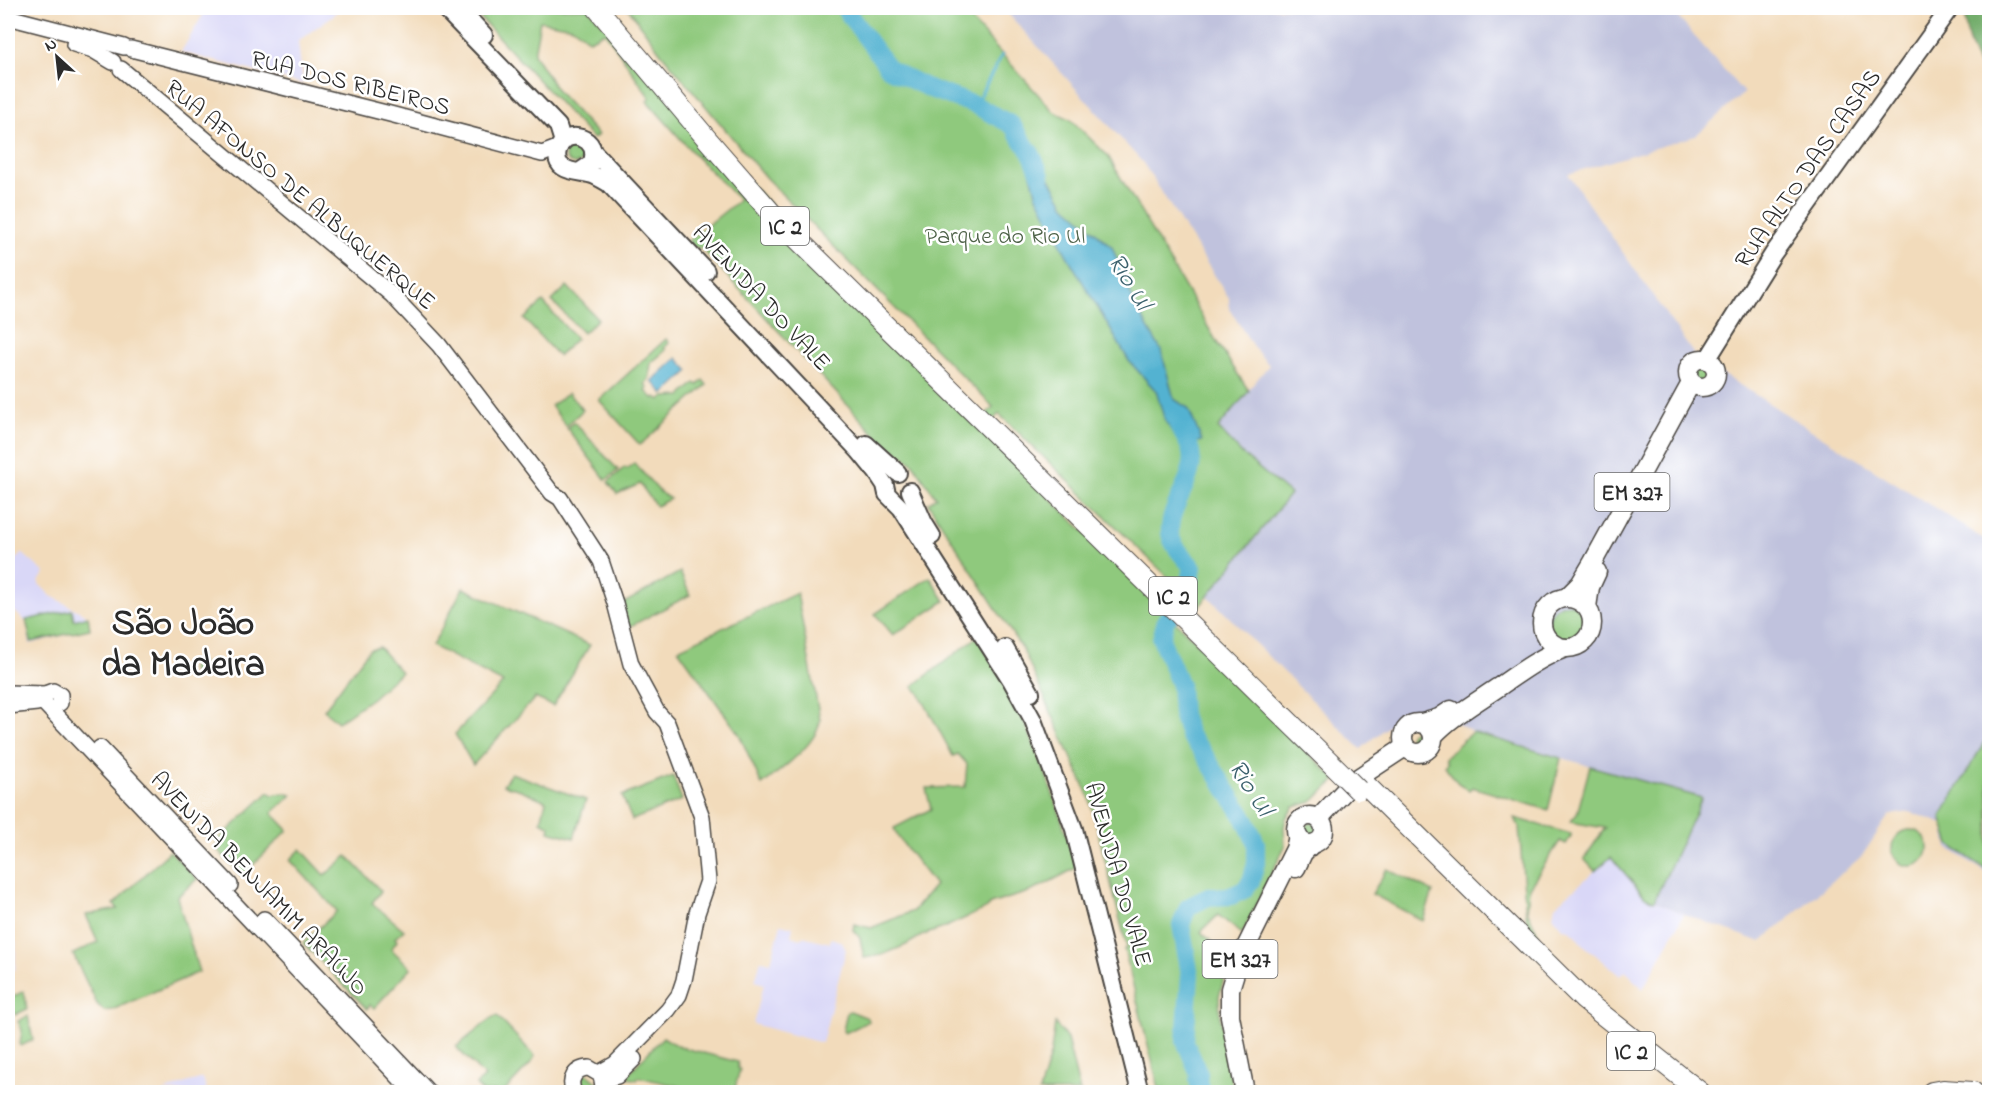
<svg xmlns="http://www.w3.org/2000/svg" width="1997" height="1100" font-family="'Indie Flower',sans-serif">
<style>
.built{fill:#d9d7f7}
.industrial{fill:#c0c2dd}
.green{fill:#8fc97d;stroke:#5d7a54;stroke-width:1.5}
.forest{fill:#73ad6c;stroke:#4f6c4c;stroke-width:1.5}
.water{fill:#53b2d1;stroke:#3f6e7e;stroke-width:1.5}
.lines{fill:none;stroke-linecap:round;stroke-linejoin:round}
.stream{stroke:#53b2d1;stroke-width:3}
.river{stroke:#53b2d1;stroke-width:18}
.tertiary-casing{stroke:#494541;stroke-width:18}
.secondary-casing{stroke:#494541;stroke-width:20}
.primary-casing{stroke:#494541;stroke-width:21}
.trunk-casing{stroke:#494541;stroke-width:22}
.tertiary{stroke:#fff;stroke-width:15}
.secondary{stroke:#fff;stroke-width:16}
.primary{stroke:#fff;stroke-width:18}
.trunk{stroke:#fff;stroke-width:20}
.trunk-bridge-casing{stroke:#494541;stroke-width:22;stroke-linecap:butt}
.trunk-bridge{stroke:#fff;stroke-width:20}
.labels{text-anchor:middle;stroke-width:5;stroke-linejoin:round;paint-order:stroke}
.shield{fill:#fff;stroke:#6b6b6b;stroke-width:1.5}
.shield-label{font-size:22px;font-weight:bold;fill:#2b2b2b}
.street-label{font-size:24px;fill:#2b2b2b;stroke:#fff}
.park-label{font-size:24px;fill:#4e6248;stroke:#fff}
.water-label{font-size:26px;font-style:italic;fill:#3b616d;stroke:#fff}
.town-label{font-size:36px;font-weight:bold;fill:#2b2b2b;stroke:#fff}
</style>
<rect width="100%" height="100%" fill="#fff"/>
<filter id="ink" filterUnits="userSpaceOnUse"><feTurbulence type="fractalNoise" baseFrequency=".0167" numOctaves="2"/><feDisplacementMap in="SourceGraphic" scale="12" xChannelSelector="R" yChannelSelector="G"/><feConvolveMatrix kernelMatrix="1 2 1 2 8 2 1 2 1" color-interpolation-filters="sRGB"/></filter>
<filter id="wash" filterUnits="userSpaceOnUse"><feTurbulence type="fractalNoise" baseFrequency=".008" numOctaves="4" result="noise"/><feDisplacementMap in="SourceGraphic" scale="24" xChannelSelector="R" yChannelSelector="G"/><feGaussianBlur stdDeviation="1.35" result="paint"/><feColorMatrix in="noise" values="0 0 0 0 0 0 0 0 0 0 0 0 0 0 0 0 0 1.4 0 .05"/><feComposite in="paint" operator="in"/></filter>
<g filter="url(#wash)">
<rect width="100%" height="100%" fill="#f2dbbb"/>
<g class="built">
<polygon points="207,8 343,8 298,41 303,84 181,52"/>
<polygon points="22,553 45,573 39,581 39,584 51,596 88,616 90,629 30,644 26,622 8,605 8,568"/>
<polygon points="1611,857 1645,897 1684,914 1643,989 1626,971 1620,975 1580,942 1577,936 1571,931 1563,928 1553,916 1555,906"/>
<polygon points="781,924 793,927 791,936 801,939 802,936 830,943 831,938 842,942 846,950 822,1043 753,1024 764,984 755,981 761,960 771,962"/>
<polygon points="8,941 16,941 15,970 8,970"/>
<polygon points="203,1078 207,1092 163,1092 186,1083"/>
</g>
<polygon class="industrial" points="1003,8 1670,8 1744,93 1695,136 1568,174 1693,353 1692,355 1989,542 1989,874 1948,848 1943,824 1910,812 1889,815 1862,856 1761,942 1684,914 1654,901 1701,798 1472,732 1430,707 1404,713 1361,749 1208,596 1290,494 1243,455 1218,427 1269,365 1254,348 1229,308 1229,298 1143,163"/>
<g class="green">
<polygon points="471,8 588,8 975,426 993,407 766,178 661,53 628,8 960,8 1054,112 1070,119 1108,156 1218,344 1249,391 1218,428 1243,455 1290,494 1199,607 999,414 982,431 1336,780 1312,802 1294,807 1286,818 1284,827 1285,846 1242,934 1218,915 1201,932 1230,958 1219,996 1220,1017 1232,1085 1226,1089 1226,1092 1166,1092 1165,1088 1159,1089 1124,949 1127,948 1090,799 1024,652 928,503 936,497 912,462 882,442 701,248 693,247 688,241 739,200 693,153 647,101 650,98 605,32 589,40 573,27 540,21 534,54 558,92 598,135 593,139"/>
<circle cx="575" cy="154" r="10"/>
<polygon points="567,286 598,319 583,333 552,301"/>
<polygon points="543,302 576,339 558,356 524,319"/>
<polygon points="666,339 669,343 664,348 666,350 651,363 649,379 645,384 648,388 646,391 654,399 656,397 660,400 664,397 681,396 695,383 698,385 703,380 707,385 640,445 599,400"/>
<circle cx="1701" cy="373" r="9"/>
<polygon points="568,393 583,410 566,426 551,406"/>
<polygon points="574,422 618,470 606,480 567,428"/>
<polygon points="634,463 661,493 670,499 656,506 640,484 617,494 608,482 625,467 627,469"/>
<polygon points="680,572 690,595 629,627 622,604"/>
<polygon points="930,577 945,601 893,635 875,614"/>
<polygon points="463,588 590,645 553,706 535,698 473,765 455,734 503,683 432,646"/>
<path d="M797 593 820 720C818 744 780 770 762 785L739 734 678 649Z"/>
<circle cx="1567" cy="622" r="18"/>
<polygon points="72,610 74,620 88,616 90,629 31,642 26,620"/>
<path d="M977 637C994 665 1012 694 1026 725 1046 772 1063 819 1076 868L1032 891 990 904 985 909 941 929 923 935 906 945 882 955 864 958 860 938 853 930 854 924 871 928 913 911 935 885 898 837 894 828 931 809 926 788 965 787 967 764 958 754 953 756 919 693 913 686Z"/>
<polygon points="379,647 401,672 372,698 338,722 324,710 365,655 370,649"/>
<circle cx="199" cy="669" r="7"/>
<circle cx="1417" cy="738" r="8"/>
<polygon points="1472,732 1561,758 1548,810 1472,787 1469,790 1458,783 1444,765 1447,762 1445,757"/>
<polygon points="1989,734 1989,871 1950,845 1941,817"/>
<polygon points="1590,766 1702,798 1654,901 1645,897 1611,857 1595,871 1584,859 1605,828 1570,822 1577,814"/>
<polygon points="511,773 586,800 574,838 549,831 550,826 541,821 546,801 521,790 503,785"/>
<polygon points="673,776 682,800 632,820 622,796"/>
<polygon points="269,792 272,795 283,793 292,795 272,813 288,830 242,876 217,849 217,841"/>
<polygon points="1515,818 1571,834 1571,836 1566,844 1560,841 1529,888 1527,911 1539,935 1537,937 1527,927 1519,827"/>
<circle cx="1312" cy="831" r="8"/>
<circle cx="1910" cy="848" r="18"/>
<polygon points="301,849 325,875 347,856 381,891 372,903 404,930 395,938 397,941 391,949 411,968 374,1008 370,1005 367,1009 303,943 337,911 290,860"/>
<polygon points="170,851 197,879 177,897 199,972 112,1010 104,1011 97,1004 73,954 98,942 86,915 118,909 114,904"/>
<polygon points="1387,869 1433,892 1423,921 1372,894"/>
<polygon points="24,991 27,1009 15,1015 8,999"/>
<polygon points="850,1011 868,1018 869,1021 845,1033 843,1031 847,1012"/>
<polygon points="28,1016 33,1040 21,1046 20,1044 22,1030 18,1021"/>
<polygon points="497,1016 535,1056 531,1063 504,1092 483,1092 476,1085 485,1077 456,1047 493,1017"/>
<polygon points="1055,1023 1067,1039 1080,1092 1039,1092 1051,1052"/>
<polygon points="663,1037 677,1046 738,1062 738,1069 740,1069 734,1092 703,1092 639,1077 637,1080 629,1078 628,1074"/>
<polygon points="586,1073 597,1082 594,1090 591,1092 580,1091 578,1078"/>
</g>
<path class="forest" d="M1965 8H1989V80C1974 62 1963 33 1965 8Z"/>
<g class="water">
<polygon points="1032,155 1043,167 1065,205 1112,247 1136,307 1161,350 1174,399 1188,408 1202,441 1181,445 1165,421 1156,391 1129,361 1066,254 1036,194 1028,162"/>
<polygon points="677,358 689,371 664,394 652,381"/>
<polygon points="1202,1073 1207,1092 1194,1092 1191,1075"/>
</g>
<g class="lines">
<polyline class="stream" points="975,105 1002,55"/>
<g class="river">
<polyline points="844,8 889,69 930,89 975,105 1012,125 1032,155 1041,176"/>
<path d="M1177 423C1181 431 1187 440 1190 448 1199 478 1168 504 1170 533 1171 545 1186 559 1193 568L1187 592 1183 597"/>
<polyline points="1171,614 1166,620 1161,639 1180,685 1182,714 1189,735 1202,751 1245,819 1256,843 1256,863 1251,881 1244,890 1231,896 1208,897 1188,907 1181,925 1190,975 1185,1041 1199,1074 1198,1080 1201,1092"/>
</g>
</g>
</g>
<g filter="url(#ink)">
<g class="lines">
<g class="tertiary-casing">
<g id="tertiary">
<polyline points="8,17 124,47"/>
<polyline points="74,44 93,50 113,62"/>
<polyline points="131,49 390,114 542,154 560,147"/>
<polyline points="121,69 392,295 439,345 552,493 560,498 601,561 615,603 631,664 657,712 667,723 702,817 708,881 697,913 684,980 679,995 668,1010 615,1064 599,1073"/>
<polyline points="8,693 45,694 53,691 60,695 60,703"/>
<polyline points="45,694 43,699 45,704 413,1092"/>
<polyline points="8,706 37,703"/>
<polyline points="100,748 230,885"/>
<polyline points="264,919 428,1092"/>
<polyline points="603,1080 617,1076 634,1059"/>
<path d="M574 1092C568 1080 575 1068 589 1068L601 1075 603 1086 600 1092"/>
</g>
</g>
<g class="secondary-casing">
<g id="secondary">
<polyline points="444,8 558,126 563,142"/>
<polyline points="462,8 471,21 484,35"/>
<polyline points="593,151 706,271"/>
<path d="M579 172 591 164C603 137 564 126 558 150 552 175 582 170 595 176 600 178 604 181 608 183L859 451 877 473 885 485 887 494 901 508 1011 680 1033 720 1074 829 1140 1092"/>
<polyline points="1707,360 1773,254 1950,8"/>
<polyline points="866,444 898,473"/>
<polyline points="910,491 924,523 932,536"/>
<polyline points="1005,648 1031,693"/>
</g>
</g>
<g class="primary-casing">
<g id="primary">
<circle cx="1702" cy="373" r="14"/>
<polyline points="1567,597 1580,584 1593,562 1691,383"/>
<circle cx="1567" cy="623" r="25"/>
<polyline points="1587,607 1590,587 1597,572"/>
<circle cx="1418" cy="738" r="15"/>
<polyline points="1422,723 1439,718 1451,710"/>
<path d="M1433 736C1451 717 1475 703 1497 688 1519 673 1540 657 1565 648"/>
<circle cx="1310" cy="830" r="14"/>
<polyline points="1319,818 1355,780 1405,747"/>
<polyline points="1296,868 1303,853 1312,844"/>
<polyline points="1245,1092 1230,1016 1230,989 1238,963 1295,849 1298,836"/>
</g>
</g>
<g class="trunk-casing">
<g id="trunk">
<polyline points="597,8 707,139 775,217 1343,775"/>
<polyline points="1364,783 1584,1000 1700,1092"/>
<polyline points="1932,1092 1943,1090 1973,1092"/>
</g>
</g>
<use href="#tertiary" class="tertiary"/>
<use href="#secondary" class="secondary"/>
<use href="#primary" class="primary"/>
<use href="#trunk" class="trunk"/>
<g class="trunk-bridge-casing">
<polyline id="trunk-bridge" points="1343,775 1358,790"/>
</g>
<use href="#trunk-bridge" class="trunk-bridge"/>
</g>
</g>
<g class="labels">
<g class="shield">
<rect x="761" y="207" width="48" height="38" rx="4.5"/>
<rect x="1594.5" y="473" width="75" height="38" rx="4.5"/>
<rect x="1149" y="577" width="48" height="38" rx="4.5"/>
<rect x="1202.5" y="940" width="75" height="38" rx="4.5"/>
<rect x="1607" y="1032" width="48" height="38" rx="4.5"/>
</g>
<g class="shield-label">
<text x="785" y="234">IC 2</text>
<text x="1632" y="500">EM 327</text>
<text x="1173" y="604">IC 2</text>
<text x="1240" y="967">EM 327</text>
<text x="1631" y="1059">IC 2</text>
</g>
<g class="street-label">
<text transform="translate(351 82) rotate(14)" y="8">RUA DOS RIBEIROS</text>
<text transform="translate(1807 168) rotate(-55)" y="8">RUA ALTO DAS CASAS</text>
<text transform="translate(301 194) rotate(40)" y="8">RUA AFONSO DE ALBUQUERQUE</text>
<text transform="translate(762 297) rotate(47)" y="8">AVENIDA DO VALE</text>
<text transform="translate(1119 874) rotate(74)" y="8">AVENIDA DO VALE</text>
<text transform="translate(260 883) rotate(46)" y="8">AVENIDA BENJAMIM ARAÚJO</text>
</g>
<g class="park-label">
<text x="1005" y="243">Parque do Rio Ul</text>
</g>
<g class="water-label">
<text transform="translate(1131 281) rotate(59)" y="9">Rio Ul</text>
<text transform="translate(1252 787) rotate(58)" y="9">Rio Ul</text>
</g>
<g class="town-label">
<text x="183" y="634">São João<tspan x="183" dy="41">da Madeira</tspan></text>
</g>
</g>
<rect width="1997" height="1100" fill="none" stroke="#fff" stroke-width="30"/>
<g transform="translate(57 57) rotate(333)" stroke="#ffffff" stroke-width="4.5" paint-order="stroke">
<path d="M0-4.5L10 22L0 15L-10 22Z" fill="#2b2b2b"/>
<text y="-9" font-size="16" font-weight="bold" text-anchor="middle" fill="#2b2b2b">N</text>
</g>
</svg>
